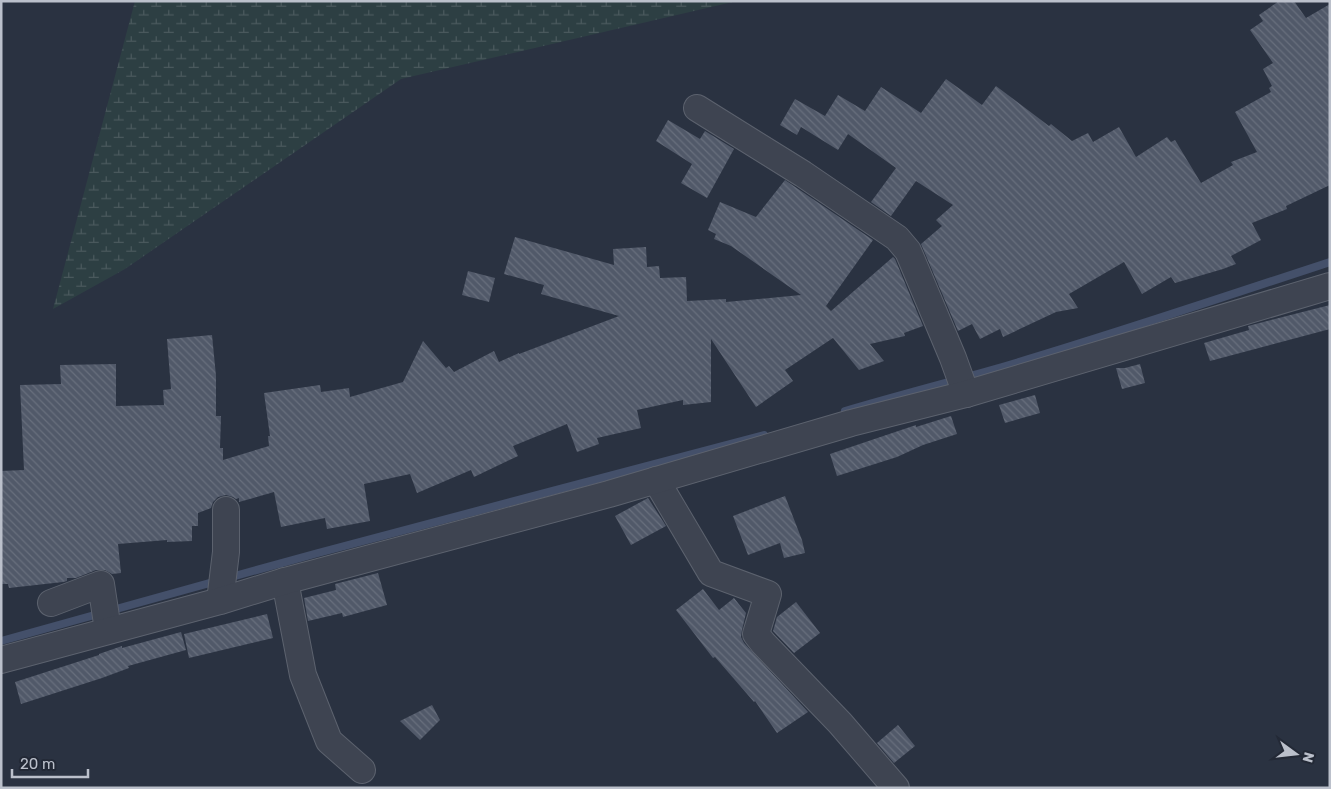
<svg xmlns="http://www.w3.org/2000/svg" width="1331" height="789" font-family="Rubik,sans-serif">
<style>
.wetland{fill:url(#wetland-marsh)}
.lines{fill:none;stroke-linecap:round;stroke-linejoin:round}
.stream{stroke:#44506a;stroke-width:8}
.building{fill:url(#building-back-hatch)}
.minor-casing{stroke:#5c626e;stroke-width:28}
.minor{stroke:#3e4451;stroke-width:26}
</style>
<defs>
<pattern id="wetland-marsh" width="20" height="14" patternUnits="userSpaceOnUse" patternTransform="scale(1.25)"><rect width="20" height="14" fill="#2d3f43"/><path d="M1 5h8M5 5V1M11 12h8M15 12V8" fill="none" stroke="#4a595d"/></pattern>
<pattern id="building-back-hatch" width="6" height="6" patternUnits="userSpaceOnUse" patternTransform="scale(1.25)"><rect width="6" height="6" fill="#515969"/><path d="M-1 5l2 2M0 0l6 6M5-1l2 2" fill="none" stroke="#686f7d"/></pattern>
</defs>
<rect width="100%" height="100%" fill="#2a3241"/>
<polygon class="wetland" points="135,1 737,1 401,79 125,269 53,309"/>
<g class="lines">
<g class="stream">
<path d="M845 411C899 395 954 381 1009 365 1117 333 1223 297 1330 262"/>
<polyline points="1,641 318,553 764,435"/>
</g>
</g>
<g class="building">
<polygon points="1279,1 1294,1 1306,18 1330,4 1330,185 1286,206 1287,209 1252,223 1261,240 1231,256 1236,264 1223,269 1175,283 1171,277 1142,294 1124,262 1069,294 1078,308 1056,312 1003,337 1000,329 980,339 972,324 958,331 921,244 942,226 936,220 953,205 916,181 891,216 871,202 896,168 848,134 838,150 801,127 797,135 780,125 795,99 825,116 838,95 865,111 881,87 921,113 946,79 982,105 996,86 1049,126 1051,124 1072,141 1088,133 1093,142 1119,127 1136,157 1167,137 1171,142 1175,140 1201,183 1233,165 1231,162 1257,152 1235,112 1271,92 1269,88 1272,86 1263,69 1273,63 1250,30 1263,21 1259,15"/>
<polygon points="668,120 700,139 705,131 734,149 707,198 681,183 692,164 656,141"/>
<polygon points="785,180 873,240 826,306 831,311 893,257 895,259 923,326 904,333 905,336 870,344 884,361 859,370 833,338 785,370 793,381 756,407 711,339 711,402 683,405 683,400 637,410 641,428 597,438 599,444 577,452 567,424 513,446 518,456 474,477 471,470 417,493 410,474 364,484 370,521 327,529 325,518 281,527 274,492 239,502 239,498 236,499 233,497 226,495 218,497 213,502 211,508 198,513 198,526 192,526 192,541 167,542 167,540 118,544 121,573 112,574 105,570 96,570 76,578 67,578 67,581 63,582 9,588 8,584 1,584 1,471 24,470 20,385 61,384 60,365 116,364 116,406 164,405 163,390 171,389 167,339 212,335 216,376 216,416 221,416 220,448 223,448 223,460 269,446 268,436 270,436 264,393 320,385 321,392 349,388 350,397 403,382 423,341 446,368 449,366 454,372 494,351 499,362 519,353 519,354 619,316 541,294 544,285 504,274 515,237 614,265 613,249 646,247 647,267 659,266 660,278 686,277 687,301 726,299 726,302 801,295 731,246 714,239 716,234 708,230 720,202 756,217"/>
<polygon points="468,271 495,278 489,302 462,295"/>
<polygon points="1330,305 1330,329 1210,361 1204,343 1249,330 1248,326"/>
<polygon points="1140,364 1145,383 1122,389 1116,368 1125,368"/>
<polygon points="1035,395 1040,413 1005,423 999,405"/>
<polygon points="951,416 957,434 923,445 897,457 837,476 830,454 916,425 916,427"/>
<polygon points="785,496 802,540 805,553 784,558 780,543 748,555 733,516"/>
<polygon points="648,498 666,526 631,545 615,516"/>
<polygon points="378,573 387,605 343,617 342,613 308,621 304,598 336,590 335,584"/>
<polygon points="703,589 719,610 734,598 746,613 742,630 741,637 744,643 808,712 777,733 755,701 754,702 715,657 713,658 676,610"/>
<polygon points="796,602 820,633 794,653 773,631 777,617"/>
<polygon points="267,614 273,638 189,658 184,634"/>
<polygon points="181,632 186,650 128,666 129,668 102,678 21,704 15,682 99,655 99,654 122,646 122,648"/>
<polygon points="432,705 440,720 420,740 400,721"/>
<polygon points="898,725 915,746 894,763 877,743"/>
</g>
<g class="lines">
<g class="minor-casing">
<g id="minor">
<polyline points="697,108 803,174 897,238 908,251 953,358 966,394"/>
<polyline points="656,480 711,573 768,594 756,634 763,643 840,723 896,788"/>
<polyline points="285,581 303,675 329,741 362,770"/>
<polyline points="220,601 226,552 226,510"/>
<polyline points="51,603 101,584 108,630"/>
<polyline points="1,660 220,601 285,581 609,494 851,423 966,394 1330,286"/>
</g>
</g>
<use href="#minor" class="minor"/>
</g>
<rect width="1331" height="789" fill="none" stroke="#bbc0cb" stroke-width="5"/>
<g transform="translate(1296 754) rotate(105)" stroke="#232936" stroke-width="4" paint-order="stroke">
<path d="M0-4L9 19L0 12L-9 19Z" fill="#bbc0cb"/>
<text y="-8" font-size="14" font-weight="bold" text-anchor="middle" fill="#bbc0cb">N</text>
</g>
<path d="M12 769v8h76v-8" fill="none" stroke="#bbc0cb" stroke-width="2.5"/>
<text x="20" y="769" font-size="15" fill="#bbc0cb" stroke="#232936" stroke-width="4" paint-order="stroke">20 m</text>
</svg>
